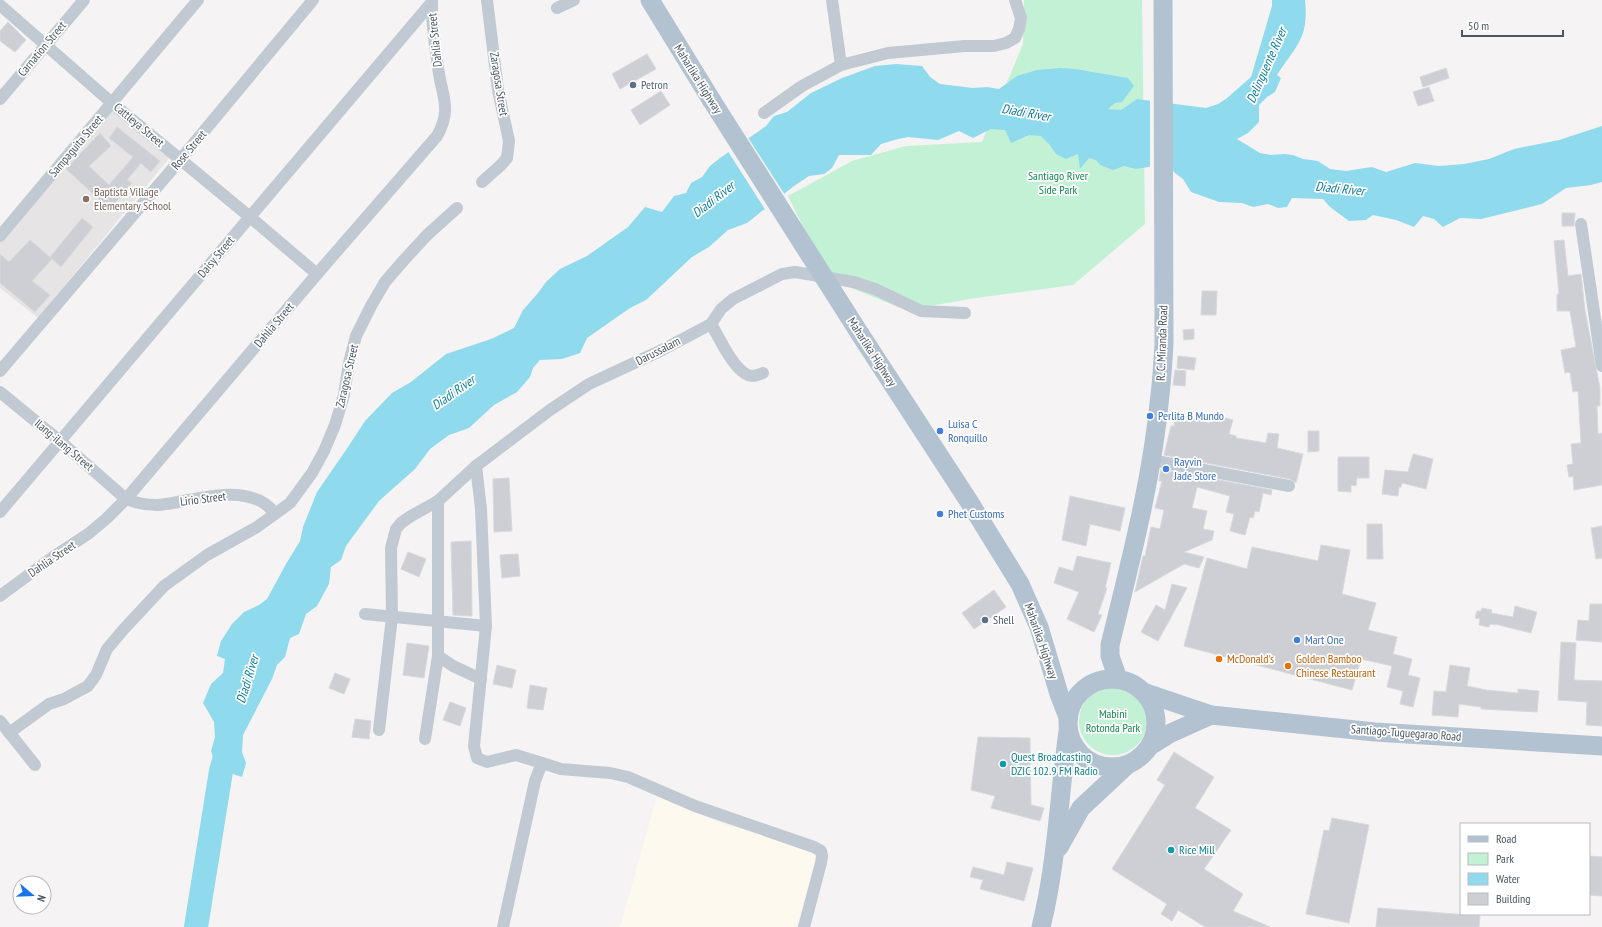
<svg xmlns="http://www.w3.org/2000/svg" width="1602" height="927" font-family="'PT Sans Narrow',sans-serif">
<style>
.commercial{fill:#fdf9ef}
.education{fill:#e6e4e5}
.green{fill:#c3f1d5}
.water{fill:#90daee}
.pier{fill:#f5f3f3}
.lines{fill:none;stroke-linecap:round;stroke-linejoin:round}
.river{stroke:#90daee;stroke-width:24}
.building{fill:#cdcfd5;stroke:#d7d9de}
.minor{stroke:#c1cad2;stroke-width:12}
.primary{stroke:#b3c2d1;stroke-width:19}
.primary-bridge{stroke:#b3c2d1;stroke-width:19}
.service-dot{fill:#5c6f8a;stroke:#fff;stroke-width:1.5}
.education-dot{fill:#8d6e63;stroke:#fff;stroke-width:1.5}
.shop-dot{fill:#3f7fe0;stroke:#fff;stroke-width:1.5}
.food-dot{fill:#e8710a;stroke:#fff;stroke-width:1.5}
.culture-dot{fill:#0f9aa8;stroke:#fff;stroke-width:1.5}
.labels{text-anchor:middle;stroke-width:3.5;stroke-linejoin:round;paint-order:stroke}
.street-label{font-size:12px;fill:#4a5661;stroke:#fff}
.service-label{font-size:12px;fill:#4e5e75;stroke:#fff;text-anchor:start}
.park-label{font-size:12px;fill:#17864f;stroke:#fff}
.education-label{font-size:12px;fill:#785e54;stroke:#fff;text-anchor:start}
.shop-label{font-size:12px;fill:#366cbe;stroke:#fff;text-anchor:start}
.food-label{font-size:12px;fill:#c56008;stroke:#fff;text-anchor:start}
.culture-label{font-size:12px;fill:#0d838f;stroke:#fff;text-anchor:start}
.water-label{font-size:13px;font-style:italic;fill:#0c7c9b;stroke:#fff}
</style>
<rect width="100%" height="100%" fill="#f5f3f3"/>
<polygon class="commercial" points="657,796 720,823 818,851 796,927 620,927"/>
<polygon class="education" points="112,108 170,157 38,318 0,288 0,241"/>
<g class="green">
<polygon points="1024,0 1142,0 1145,224 1073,285 976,298 912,309 898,307 829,279 788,196 852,161 906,146 982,142 1023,44"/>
<circle cx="1113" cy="721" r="34"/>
</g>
<path class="water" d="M1272 0H1305C1309 39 1296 45 1277 75L1281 78 1275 92 1267 97 1259 105V122L1248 133 1237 139 1260 153 1271 155 1284 154 1293 155 1303 159 1318 161 1330 169 1346 171 1372 167 1386 172 1415 163 1439 166 1464 164 1489 159 1514 149 1559 140 1602 126V182L1591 185 1566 188 1542 204 1481 219 1460 218 1443 227 1434 219 1423 216 1414 227 1396 220 1373 215 1366 220 1349 221 1330 207 1323 199 1292 198 1287 207 1278 208 1268 204 1253 207 1242 203 1219 202 1191 192 1183 179 1175 173 1167 164 1136 169 1124 166 1113 170 1100 165 1096 160 1089 158 1080 169 1078 154 1066 159 1056 154 1049 144 1041 136 1029 135 1011 143 1005 130 991 129 973 138 959 131 938 140 908 137 898 139 881 144 871 155H839L832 168 824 174 809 176 794 186 747 223 728 230 709 247 692 257 646 300 630 308 587 338 580 353 562 359 540 360 533 368 530 377 517 392 494 405 469 428 449 435 430 449 415 469 379 501 346 546 341 560 331 567 329 584 317 606 306 614 299 634 290 638 285 657 277 665 272 679 243 735 242 752 246 763 242 777 217 769 211 751 215 737 214 722 203 703 211 684 223 673 225 659 217 656 221 641 232 624 244 612 259 605 267 599 286 564 300 541 303 527 317 492 348 447 365 421 392 393 411 382 446 354 491 339 514 328 523 310 538 293 546 282 560 269 587 256 628 227 645 207 662 212 674 196 686 193 691 183 702 177 710 166 720 158 766 126 774 116 787 112 811 93 842 78 875 66 896 64 922 66 930 77 940 84 973 88 987 87 999 89 1017 76 1037 70 1060 68 1075 69 1128 78 1134 86 1122 102 1115 103 1108 109 1121 110 1137 99 1206 108 1218 104 1226 99 1251 77 1272 6Z"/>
<g class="pier">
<polygon points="1150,99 1172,102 1166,166 1150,169"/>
<polygon points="747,136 785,195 766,211 727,150"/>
</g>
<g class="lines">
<polyline class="river" points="196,927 221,771 230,740"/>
</g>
<g class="building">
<polygon points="8,22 26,40 15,52 0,41 0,31"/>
<polygon points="647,54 656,69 620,89 612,74"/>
<polygon points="1446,68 1449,78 1423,87 1420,77"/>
<polygon points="1429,87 1434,101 1418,106 1413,92"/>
<polygon points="661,91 670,105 640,125 631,110"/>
<polygon points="117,127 160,161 151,172 141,163 127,180 132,183 110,209 66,169 100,133 111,146 89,166 109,185 133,157 109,138"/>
<polygon points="1562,213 1575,213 1574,226 1562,226"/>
<polygon points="82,218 93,227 61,267 50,257"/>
<polygon points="30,240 52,259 32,281 50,295 35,312 0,283 0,254 9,262"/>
<polygon points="1564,240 1568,276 1581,274 1585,311 1600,388 1600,406 1597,406 1598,434 1602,433 1602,485 1574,490 1573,476 1569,477 1567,465 1573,464 1571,444 1581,443 1578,391 1573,392 1570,372 1565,373 1561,350 1576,347 1570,311 1557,311 1557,294 1559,294 1554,241"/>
<polygon points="1202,291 1217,291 1216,315 1201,315"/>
<polygon points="1194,329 1194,339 1184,340 1183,330"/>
<polygon points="1178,356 1196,358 1194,370 1177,368"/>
<polygon points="1175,370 1186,371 1185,386 1173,385"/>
<polygon points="1212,414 1233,420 1229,434 1236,436 1236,438 1266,443 1268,433 1279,434 1277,448 1303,454 1296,483 1290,479 1164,455 1171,426 1174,426 1176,415 1209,423"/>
<polygon points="1308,431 1319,431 1319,451 1308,452"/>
<polygon points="1413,454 1433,459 1426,489 1402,483 1401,487 1399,487 1398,496 1382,494 1385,470 1408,472"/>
<polygon points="1338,457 1369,457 1369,478 1357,478 1356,486 1351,485 1351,492 1338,491"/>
<polygon points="1161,469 1272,490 1271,495 1263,493 1259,512 1255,511 1253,518 1250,517 1245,535 1230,531 1234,514 1226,512 1230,496 1197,487 1192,508 1207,511 1203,529 1214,531 1212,540 1184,552 1204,557 1199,568 1184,564 1135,592 1143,556 1145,556 1151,527 1160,529 1164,510 1155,508 1162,481 1159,481"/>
<polygon points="509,478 512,531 494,532 493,479"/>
<polygon points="1070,496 1125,508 1120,531 1090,524 1086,546 1062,540"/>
<polygon points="1367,524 1382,524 1383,559 1367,559"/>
<polygon points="1602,526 1602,558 1596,559 1591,528"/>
<polygon points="471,541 472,616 453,615 451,542"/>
<polygon points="1321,545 1350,550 1342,594 1376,603 1368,630 1397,637 1393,654 1412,659 1408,675 1420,678 1413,707 1400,704 1403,691 1387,687 1392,666 1361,659 1352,690 1184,646 1207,558 1247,569 1252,547 1318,561"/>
<polygon points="408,552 426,559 419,577 401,569"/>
<polygon points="518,554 520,576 502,578 500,555"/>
<polygon points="1077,556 1111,563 1105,588 1107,588 1098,614 1102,615 1094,632 1067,619 1079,592 1054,583 1059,567 1073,571"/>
<polygon points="1172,584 1187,588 1158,641 1141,632 1156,605 1165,610"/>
<polygon points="994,590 1006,607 974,629 962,613"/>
<polygon points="1590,604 1602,604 1602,642 1576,640 1578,620 1589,621"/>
<polygon points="1515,606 1537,612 1531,633 1495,624 1495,625 1490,624 1489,627 1479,625 1480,619 1475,618 1477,611 1481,611 1482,608 1492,610 1491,613 1513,617"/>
<polygon points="1561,642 1576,643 1574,680 1602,681 1602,726 1586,725 1587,702 1558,700"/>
<polygon points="407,643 429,646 424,678 403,675"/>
<polygon points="497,665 516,670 512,688 493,684"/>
<polygon points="1450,665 1470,668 1467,686 1486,690 1518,693 1518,689 1539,691 1537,712 1481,709 1481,707 1459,704 1458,717 1432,715 1434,691 1446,692"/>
<polygon points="335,673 350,679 344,694 329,688"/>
<polygon points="530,685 547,688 543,710 527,708"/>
<polygon points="450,702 466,708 460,726 443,720"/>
<polygon points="355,719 371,721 369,739 352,737"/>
<polygon points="978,737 1030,738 1031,805 1044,808 1040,821 991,808 995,796 971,790"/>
<polygon points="1174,752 1214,777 1195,808 1231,830 1204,869 1243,894 1233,911 1270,927 1205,927 1178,910 1172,921 1161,914 1167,904 1112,869 1165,785 1157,780"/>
<polygon points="1332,818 1369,825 1349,923 1306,914 1324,830 1329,831"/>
<polygon points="1589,856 1602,857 1602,896 1589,895"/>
<polygon points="1007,862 1033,868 1024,901 980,889 983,880 970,877 973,867 1004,875"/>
<polygon points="1378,908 1480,916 1479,927 1376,927"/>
</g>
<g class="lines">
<g class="minor">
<polyline points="832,0 841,65"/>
<polyline points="0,5 112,103 250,217 317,274"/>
<polyline points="557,8 574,0"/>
<polyline points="0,99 84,0"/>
<polyline points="764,113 802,86 841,65 888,53 965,46 994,46 1006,43 1015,38 1019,29 1021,18 1015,0"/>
<polyline points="482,182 501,165 507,158 509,141 498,90 487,0"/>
<polyline points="1581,224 1602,366"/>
<polyline points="0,236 198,0"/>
<path d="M711 324C719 337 733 369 748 375 753 377 758 375 763 373"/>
<polyline points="0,371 180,160 313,0"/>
<path d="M0 392 61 442 126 499C136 503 146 505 157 505 189 503 233 484 264 503 268 506 272 510 276 513"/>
<polyline points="1151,460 1289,486"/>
<polyline points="476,466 481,509 486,626 474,746 477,758 487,762 516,755 542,763"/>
<polyline points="0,512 432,2"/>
<path d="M0 596 53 557 88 534 106 519 126 499 317 274 437 136C453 108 441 95 438 67 435 46 431 21 432 0"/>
<polyline points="365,614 486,626"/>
<polyline points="438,656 453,666 481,679"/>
<polyline points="0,721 35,765"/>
<polyline points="379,730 392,617 391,548 396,529 401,523 411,516 438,501 476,466 550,410 589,384 662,350 711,324 721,309 733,299 782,274 795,272 854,282 875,289 921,311 965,313"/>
<polyline points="9,733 49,704 64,699 88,686 96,675 107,649 123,630 164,586 207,555 257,527 290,503 312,473 324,451 335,425 344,395 349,363 356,336 371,306 385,282 404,260 427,235 457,208"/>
<polyline points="425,739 438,656 438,501"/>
<polyline points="503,927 535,781 542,763 561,769 610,773 628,777 695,806 814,847 821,851 822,856 821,863 804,927"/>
</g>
<g class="primary">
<polyline points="650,0 712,101"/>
<polyline points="860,334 970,503 1020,584 1039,627 1059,694 1068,717"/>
<path d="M1118 679 1110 656V645C1130 563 1152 480 1160 395 1162 378 1163 361 1164 344L1163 0"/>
<circle cx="1112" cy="723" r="44"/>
<polyline points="1143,692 1211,715 1375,732 1602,746"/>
<polyline points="1150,746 1171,733 1211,715"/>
<polyline points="1059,847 1081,808 1127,765"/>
<path d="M1041 927C1057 863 1059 796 1068 731"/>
</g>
<polyline class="primary-bridge" points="712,101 860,334"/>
</g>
<g class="service-dot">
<circle cx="633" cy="85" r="4"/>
<circle cx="985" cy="620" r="4"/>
</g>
<circle class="education-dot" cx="86" cy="199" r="4"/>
<g class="shop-dot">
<circle cx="1150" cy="416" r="4"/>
<circle cx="940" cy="431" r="4"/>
<circle cx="1166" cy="469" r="4"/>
<circle cx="940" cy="514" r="4"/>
<circle cx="1297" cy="640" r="4"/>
</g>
<g class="food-dot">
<circle cx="1219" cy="659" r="4"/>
<circle cx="1288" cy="666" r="4"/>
</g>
<g class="culture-dot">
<circle cx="1003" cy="764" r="4"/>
<circle cx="1171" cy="850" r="4"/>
</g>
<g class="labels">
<g class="street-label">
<text transform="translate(435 40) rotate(-96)" y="4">Dahlia Street</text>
<text transform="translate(42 49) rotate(-50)" y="4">Carnation Street</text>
<text transform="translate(698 79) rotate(58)" y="4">Maharlika Highway</text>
<text transform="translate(499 84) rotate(81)" y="4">Zaragosa Street</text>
<text transform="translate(139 125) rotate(40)" y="4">Cattleya Street</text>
<text transform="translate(76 146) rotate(-50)" y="4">Sampaguita Street</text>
<text transform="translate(189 150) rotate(-50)" y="4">Rose Street</text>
<text transform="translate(216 257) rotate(-50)" y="4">Daisy Street</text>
<text transform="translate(274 325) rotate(-50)" y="4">Dahlia Street</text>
<text transform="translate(1162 343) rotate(-88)" y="4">R. C. Miranda Road</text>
<text transform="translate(658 351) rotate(-27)" y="4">Darussalam</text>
<text transform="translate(872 352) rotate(57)" y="4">Maharlika Highway</text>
<text transform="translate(347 376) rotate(-77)" y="4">Zaragosa Street</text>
<text transform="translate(64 445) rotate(40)" y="4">Ilang-ilang Street</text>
<text transform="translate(203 499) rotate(-7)" y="4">Lirio Street</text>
<text transform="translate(52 559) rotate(-34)" y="4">Dahlia Street</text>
<text transform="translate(1041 641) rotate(71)" y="4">Maharlika Highway</text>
<text transform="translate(1406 733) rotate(4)" y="4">Santiago-Tuguegarao Road</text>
</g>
<g class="service-label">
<text x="641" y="89">Petron</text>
<text x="993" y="624">Shell</text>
</g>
<g class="park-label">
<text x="1058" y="180">Santiago River<tspan x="1058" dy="14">Side Park</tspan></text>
<text x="1113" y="718">Mabini<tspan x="1113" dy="14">Rotonda Park</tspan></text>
</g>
<g class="education-label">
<text x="94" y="196">Baptista Village<tspan x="94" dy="14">Elementary School</tspan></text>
</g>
<g class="shop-label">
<text x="1158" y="420">Perlita B Mundo</text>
<text x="948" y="428">Luisa C<tspan x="948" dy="14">Ronquillo</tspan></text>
<text x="1174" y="466">Rayvin<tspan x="1174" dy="14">Jade Store</tspan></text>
<text x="948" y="518">Phet Customs</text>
<text x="1305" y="644">Mart One</text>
</g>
<g class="food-label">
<text x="1227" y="663">McDonald's</text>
<text x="1296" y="663">Golden Bamboo<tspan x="1296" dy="14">Chinese Restaurant</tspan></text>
</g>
<g class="culture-label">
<text x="1011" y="761">Quest Broadcasting<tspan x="1011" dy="14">DZIC 102.9 FM Radio</tspan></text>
<text x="1179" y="854">Rice Mill</text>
</g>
<g class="water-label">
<text transform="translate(1266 65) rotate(-66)" y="5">Delinguente River</text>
<text transform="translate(1026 112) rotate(10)" y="5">Diadi River</text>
<text transform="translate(1340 188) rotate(6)" y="5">Diadi River</text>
<text transform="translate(713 199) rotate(-38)" y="5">Diadi River</text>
<text transform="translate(453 392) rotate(-35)" y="5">Diadi River</text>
<text transform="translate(247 679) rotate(-73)" y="5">Diadi River</text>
</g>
</g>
<rect x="1460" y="823" width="130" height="92" fill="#ffffff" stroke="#b7bbc0"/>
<rect x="1468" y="836" width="20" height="6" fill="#b3c2d1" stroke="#b7bbc0"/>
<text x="1496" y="843" font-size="12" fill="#4a5661">Road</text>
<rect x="1468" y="853" width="20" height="12" fill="#c3f1d5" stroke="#b7bbc0"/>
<text x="1496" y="863" font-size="12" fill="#4a5661">Park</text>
<rect x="1468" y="873" width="20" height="12" fill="#90daee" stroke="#b7bbc0"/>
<text x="1496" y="883" font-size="12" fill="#4a5661">Water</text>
<rect x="1468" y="893" width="20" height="12" fill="#cdcfd5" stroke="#b7bbc0"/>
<text x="1496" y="903" font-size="12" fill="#4a5661">Building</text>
<g transform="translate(32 895) rotate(109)"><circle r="19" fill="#ffffff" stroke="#b7bbc0"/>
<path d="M0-3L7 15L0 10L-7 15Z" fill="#1a73e8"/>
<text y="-6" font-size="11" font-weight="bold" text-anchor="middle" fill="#4a5661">N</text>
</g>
<path d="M1462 30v6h101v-6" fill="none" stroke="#4a5661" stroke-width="2"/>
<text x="1468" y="30" font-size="12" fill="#4a5661" stroke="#ffffff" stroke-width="3" paint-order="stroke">50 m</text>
</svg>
